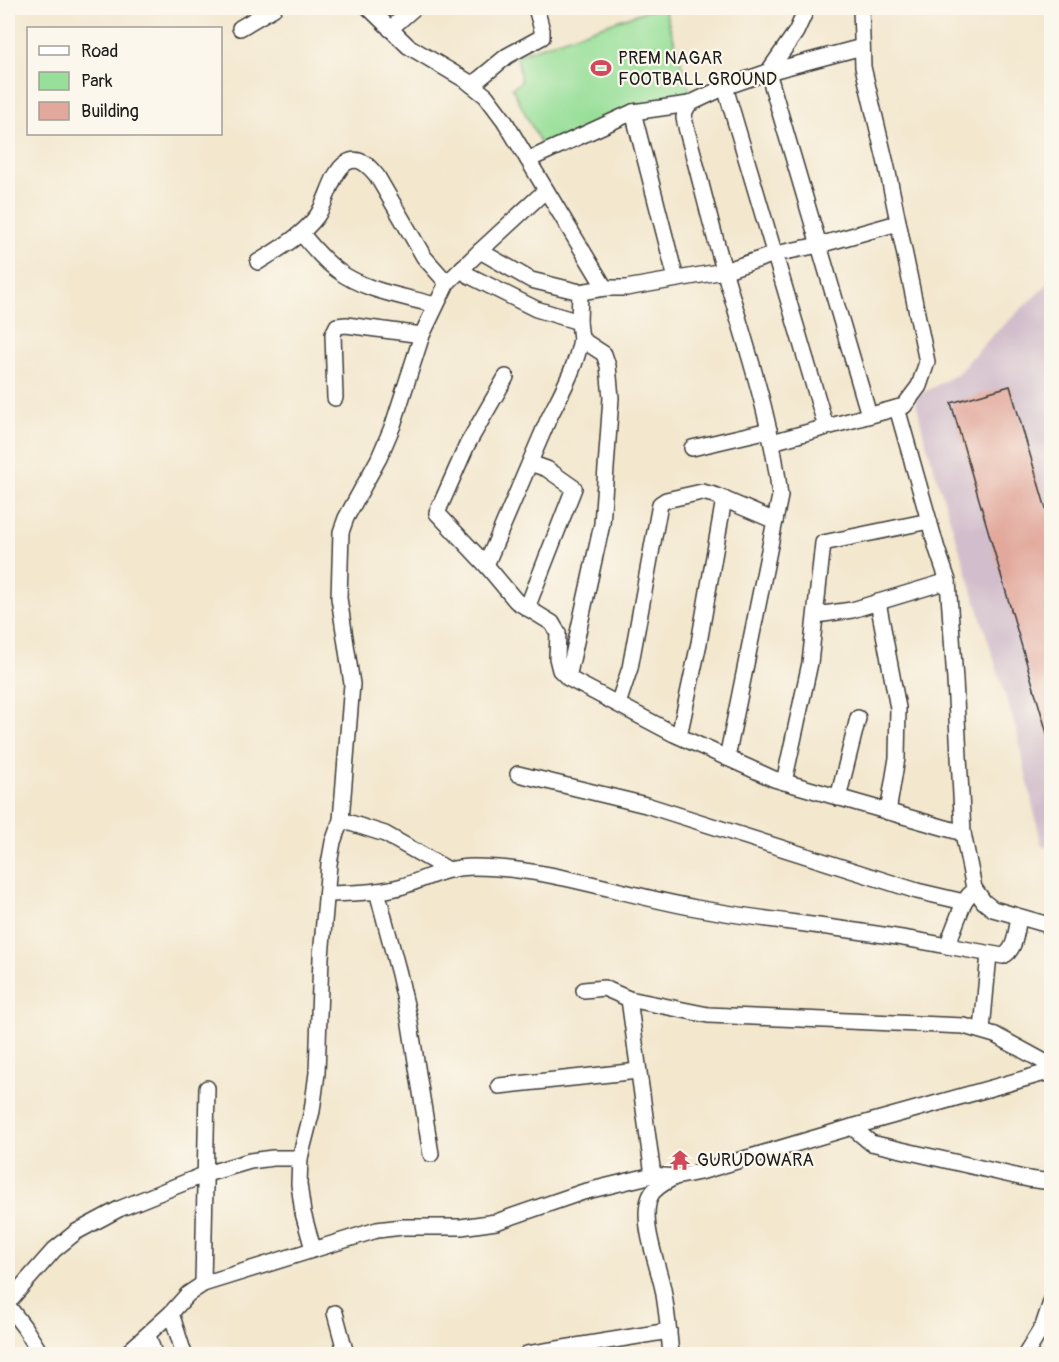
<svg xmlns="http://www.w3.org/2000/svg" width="1059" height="1362" font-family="Pangolin,sans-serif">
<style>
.industrial{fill:#d1bdcb}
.green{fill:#98df99;stroke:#5a7e5a;stroke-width:1.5}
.building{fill:#e2a89c}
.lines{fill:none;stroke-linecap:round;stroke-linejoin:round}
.minor-casing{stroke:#3c3a37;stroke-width:18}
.minor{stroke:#fff;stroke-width:15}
.labels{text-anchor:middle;stroke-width:4.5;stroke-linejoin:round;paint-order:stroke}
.poi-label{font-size:18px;fill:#1c1c1c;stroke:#fbf7ec;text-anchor:start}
</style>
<rect width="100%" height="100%" fill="#fbf7ec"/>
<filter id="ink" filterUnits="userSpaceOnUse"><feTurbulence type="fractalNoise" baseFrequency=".0167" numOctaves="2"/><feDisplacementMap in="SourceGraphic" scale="12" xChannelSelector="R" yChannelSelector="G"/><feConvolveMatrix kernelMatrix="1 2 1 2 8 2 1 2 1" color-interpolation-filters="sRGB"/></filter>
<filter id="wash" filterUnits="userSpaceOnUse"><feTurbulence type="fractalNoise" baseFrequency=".008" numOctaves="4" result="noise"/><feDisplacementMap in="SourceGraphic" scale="24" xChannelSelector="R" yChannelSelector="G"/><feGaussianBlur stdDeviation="1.35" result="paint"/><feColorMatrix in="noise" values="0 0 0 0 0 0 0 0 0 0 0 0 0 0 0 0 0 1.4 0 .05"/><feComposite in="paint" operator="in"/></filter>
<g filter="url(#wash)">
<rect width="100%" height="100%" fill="#f3e7ce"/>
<polygon class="industrial" points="1051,281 1051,846 1042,847 1017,733 924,436 915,397 956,375 992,336"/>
<polygon class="green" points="654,8 664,8 692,97 544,150 512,88 521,82 517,55"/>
<g id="blocks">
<polygon class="building" points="1010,386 1052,530 1052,740 1049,740 951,403"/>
</g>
</g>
<g filter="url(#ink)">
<use href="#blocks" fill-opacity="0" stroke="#3c3a37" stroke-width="1.5"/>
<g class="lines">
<g class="minor-casing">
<g id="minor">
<polyline points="369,8 408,46 467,81 486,96 504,120 605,288"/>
<polyline points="807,8 796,32 768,72 869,415"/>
<polyline points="240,28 274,8"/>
<polyline points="390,29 414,8"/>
<polyline points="472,85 507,56 542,37 542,30 536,8"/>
<polyline points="725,87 826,427"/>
<polyline points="633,112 676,279"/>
<polyline points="528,160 633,112 689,104"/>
<path d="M301 233C312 246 323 260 337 270 364 291 403 296 435 305"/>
<polyline points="480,251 531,280 580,292 605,288 626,288 724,271 775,254 819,245 898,223"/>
<path d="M258 262C279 249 302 236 317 216 327 202 332 172 346 163 359 155 369 166 377 176L424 257 447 283"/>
<polyline points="463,267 468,275 536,309 579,322"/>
<polyline points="506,377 467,445 437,513 486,565 516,601 552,623 558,633 557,658 560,670 568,678 674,734 774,779 963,833"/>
<polyline points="335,398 333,334 337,326 346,325 422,335"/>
<polyline points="897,408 937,549 948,581 955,680 963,833 974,888 984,902 993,909 1052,926"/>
<polyline points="772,442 904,406 919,386 927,362 887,168 863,67 861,8"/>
<polyline points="692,448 769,430"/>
<path d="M486 565C507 517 527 468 548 420 561 393 576 368 581 339"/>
<polyline points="878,602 898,708 897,758 888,812"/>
<polyline points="527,608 574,488 547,469 530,463"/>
<polyline points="816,615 852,610 948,581"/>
<polyline points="568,678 602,524 611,398 608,366 604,354 581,339 579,322 580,292"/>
<polyline points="618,704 630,668 660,504 666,500 702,492 714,495 775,521"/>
<polyline points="679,736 699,643 724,499"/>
<path d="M727 758 780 496C772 420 746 347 725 273 711 226 700 178 687 131L684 118 685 111 689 104 725 87 768 72 862 47"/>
<polyline points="518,774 646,805 917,891 964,902 969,895"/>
<polyline points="784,782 810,663 823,543 929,521"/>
<polyline points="838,798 858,718"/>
<polyline points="341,820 385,834 447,869"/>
<polyline points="377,891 399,974 409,1018 431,1154"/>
<path d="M327 894C352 893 379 893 403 886 428 878 446 867 473 867 548 867 622 895 696 908 779 923 864 929 947 946L964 902"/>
<path d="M947 946 1003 956C1016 950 1016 930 1019 918"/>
<polyline points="584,990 604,988 629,999 708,1015 964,1026 995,1035 1052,1066"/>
<polyline points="629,999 653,1175"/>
<polyline points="982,1030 989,954"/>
<polyline points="499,1086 638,1071"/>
<polyline points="852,1127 1052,1071"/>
<polyline points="313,1249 303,1213 299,1184 300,1158 312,1111 317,1073 321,957 329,864 333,842 341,820 352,684 339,598 341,532 346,518 379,458 393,425 422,335 447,283 480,251 546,190"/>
<polyline points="203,1284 207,1088"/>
<polyline points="8,1302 54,1250 76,1232 119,1209 206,1174 250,1161 273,1158 300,1158"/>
<polyline points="8,1306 24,1327 41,1354"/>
<polyline points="171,1313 184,1354"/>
<polyline points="335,1313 346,1354"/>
<polyline points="148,1335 154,1354"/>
<polyline points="126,1354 171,1313 188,1294 203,1284 377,1230 402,1227 461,1227 496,1222 583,1192 653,1175 675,1177 700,1172 852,1127 871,1143 1028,1179 1052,1182"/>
<polyline points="527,1354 669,1331"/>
<path d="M671 1354C669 1333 667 1311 663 1289 658 1265 640 1221 650 1197 654 1187 666 1182 675 1177"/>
<polyline points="1026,1354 1043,1326 1052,1299"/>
</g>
</g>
<use href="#minor" class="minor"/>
</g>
</g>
<defs>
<g id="stadium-bare" transform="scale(1.62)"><path d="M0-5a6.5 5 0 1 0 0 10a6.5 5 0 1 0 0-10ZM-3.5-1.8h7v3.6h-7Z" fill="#d1495b" stroke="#fbf7ec" stroke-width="2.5" paint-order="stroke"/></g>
<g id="temple-bare" transform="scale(1.62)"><path d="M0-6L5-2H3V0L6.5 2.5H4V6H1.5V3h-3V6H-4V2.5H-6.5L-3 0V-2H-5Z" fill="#d1495b" stroke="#fbf7ec" stroke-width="2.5" paint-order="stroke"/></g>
</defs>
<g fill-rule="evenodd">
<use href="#stadium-bare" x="601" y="68"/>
<use href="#temple-bare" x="680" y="1160"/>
</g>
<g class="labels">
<g class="poi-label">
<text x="618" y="64">PREM NAGAR<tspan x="618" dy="21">FOOTBALL GROUND</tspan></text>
<text x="697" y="1166">GURUDOWARA</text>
</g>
</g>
<rect width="1059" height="1362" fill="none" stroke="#fbf7ec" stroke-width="30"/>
<rect x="27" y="27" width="195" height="108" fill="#fbf7ec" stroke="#a29f99" stroke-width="1.5"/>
<rect x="39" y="46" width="30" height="9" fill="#ffffff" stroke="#a29f99" stroke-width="1.5"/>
<text x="81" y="57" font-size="18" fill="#1c1c1c">Road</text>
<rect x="39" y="72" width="30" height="18" fill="#98df99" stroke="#a29f99" stroke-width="1.5"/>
<text x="81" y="87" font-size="18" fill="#1c1c1c">Park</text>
<rect x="39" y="102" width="30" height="18" fill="#e2a89c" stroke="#a29f99" stroke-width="1.5"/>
<text x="81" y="117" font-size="18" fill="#1c1c1c">Building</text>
</svg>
